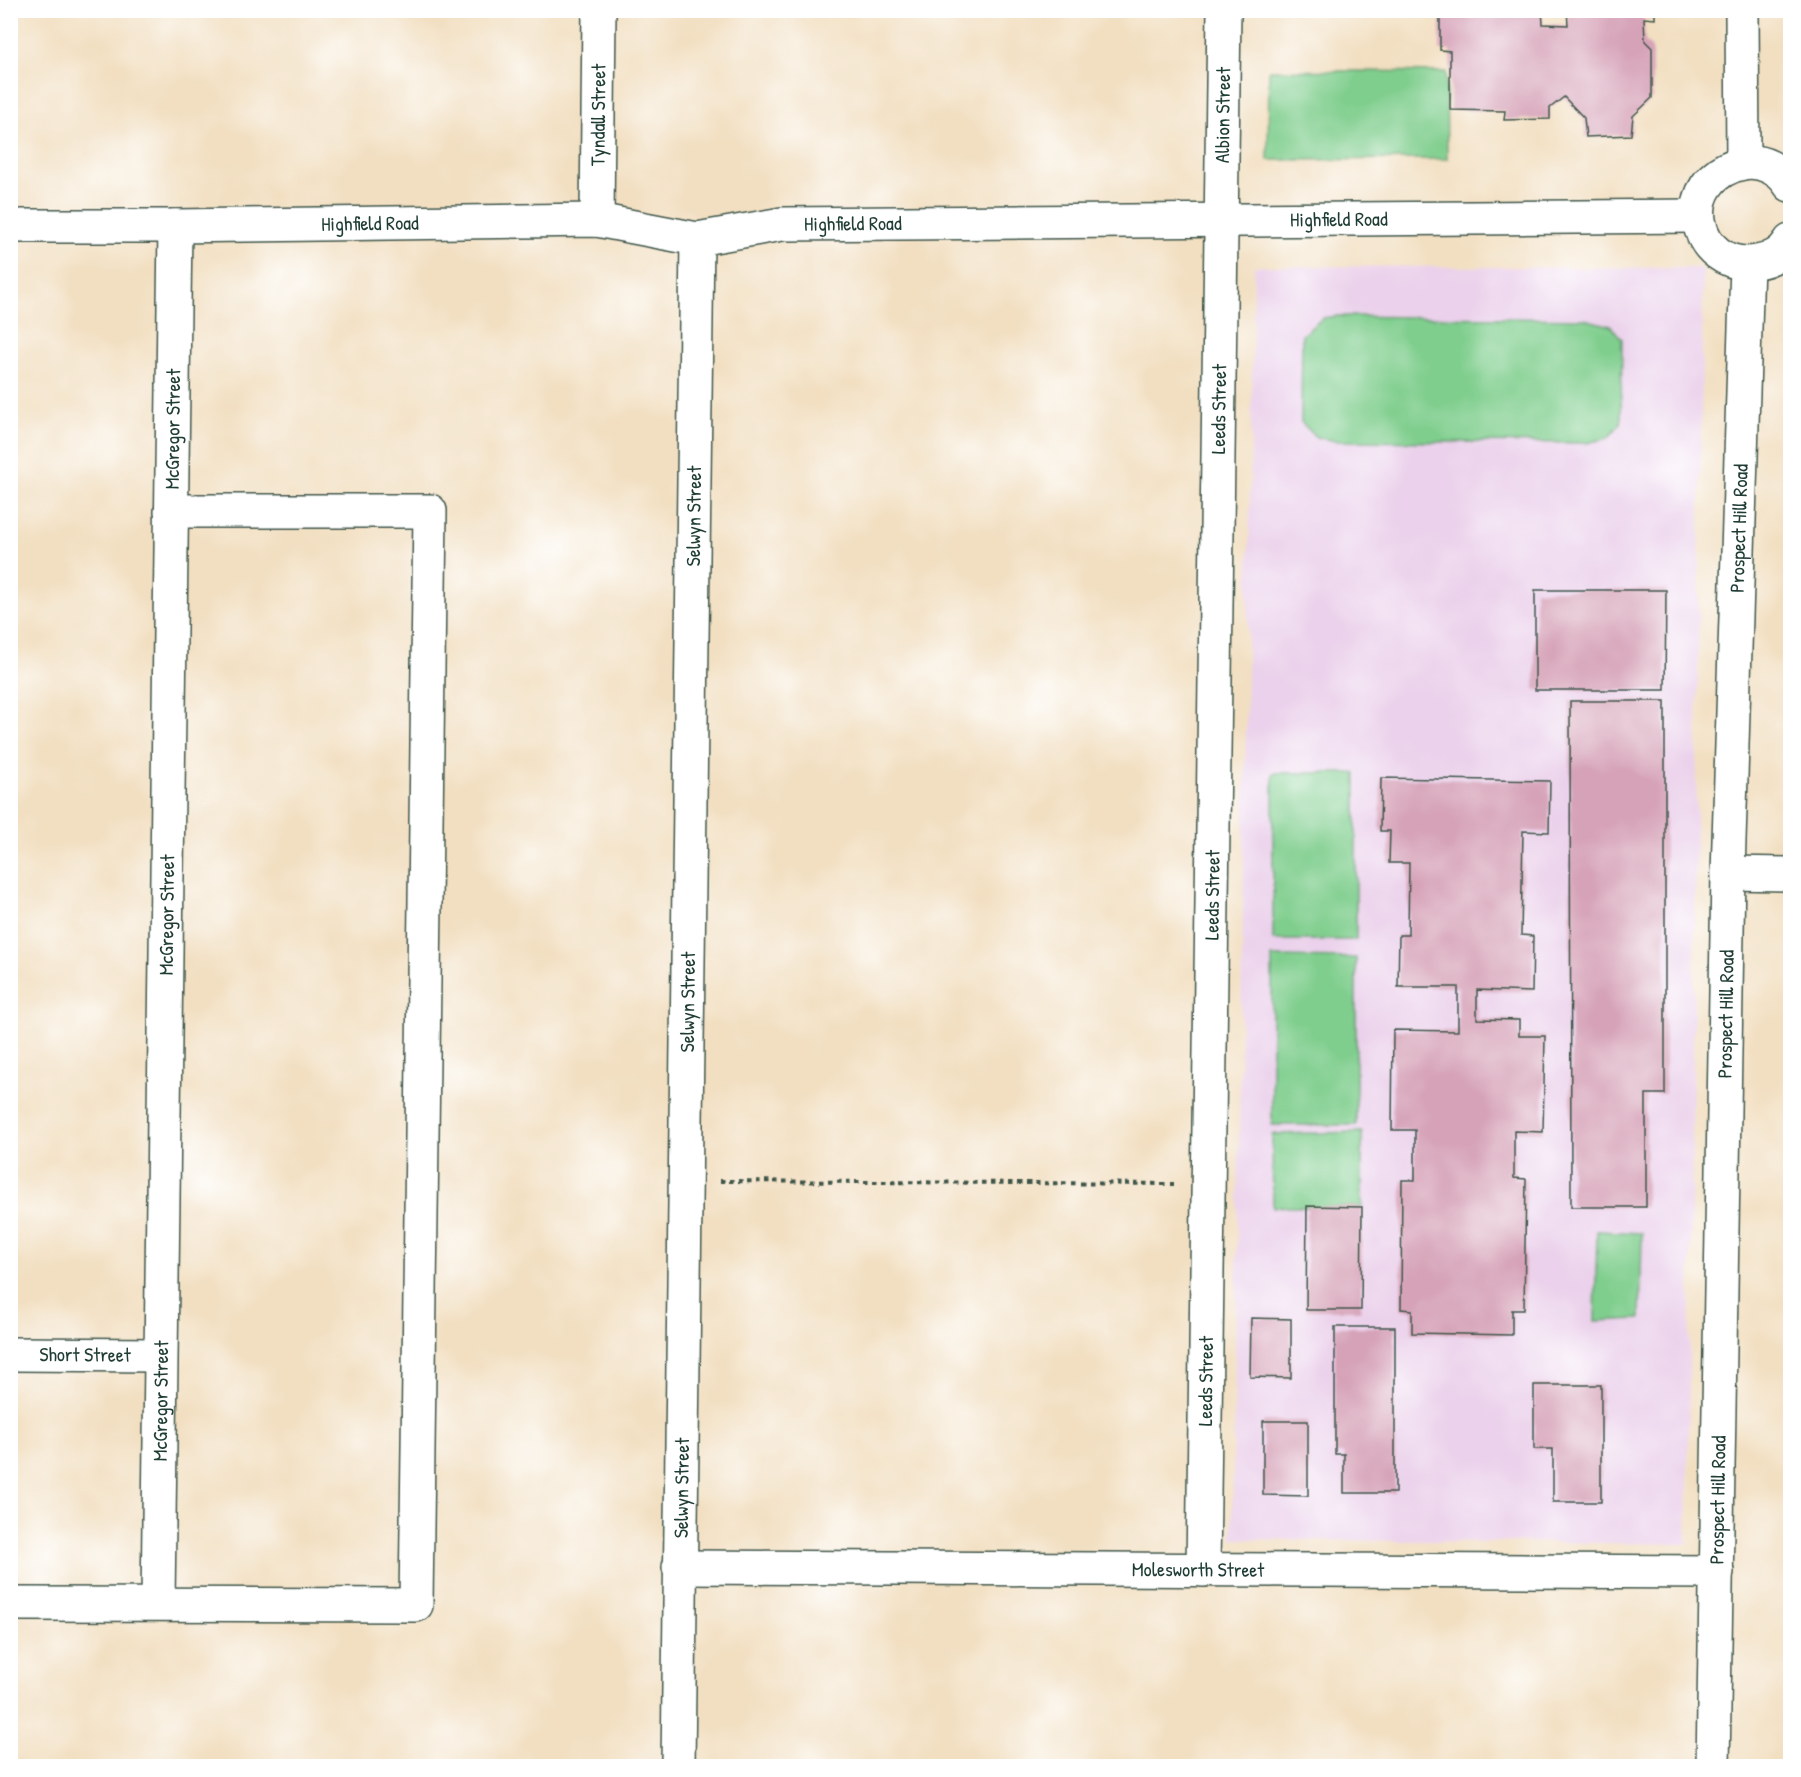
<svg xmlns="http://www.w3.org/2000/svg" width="1801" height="1777" font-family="'Patrick Hand',sans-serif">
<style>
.built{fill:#ebd1eb}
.green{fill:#7fce8d;stroke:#4f8660;stroke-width:1.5}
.building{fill:#d6a2b7}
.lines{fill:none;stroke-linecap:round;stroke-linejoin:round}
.minor-casing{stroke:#3f5549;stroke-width:36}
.major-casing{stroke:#3f5549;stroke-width:36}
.path{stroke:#3f5549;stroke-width:4;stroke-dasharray:4.5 4.5;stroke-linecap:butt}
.minor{stroke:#fff;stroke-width:33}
.major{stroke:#fff;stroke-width:33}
.labels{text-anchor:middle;stroke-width:6;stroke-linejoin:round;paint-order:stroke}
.street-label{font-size:20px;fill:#1f3d34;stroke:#fff}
</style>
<rect width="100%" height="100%" fill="#fff"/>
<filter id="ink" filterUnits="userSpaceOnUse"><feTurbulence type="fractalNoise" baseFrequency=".0167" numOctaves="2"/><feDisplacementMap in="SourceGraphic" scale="12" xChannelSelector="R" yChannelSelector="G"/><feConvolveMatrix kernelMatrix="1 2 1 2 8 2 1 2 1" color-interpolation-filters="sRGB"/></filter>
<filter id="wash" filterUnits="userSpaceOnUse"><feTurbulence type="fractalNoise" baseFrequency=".008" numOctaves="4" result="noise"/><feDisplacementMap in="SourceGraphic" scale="24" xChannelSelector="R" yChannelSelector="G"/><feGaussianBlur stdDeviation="1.35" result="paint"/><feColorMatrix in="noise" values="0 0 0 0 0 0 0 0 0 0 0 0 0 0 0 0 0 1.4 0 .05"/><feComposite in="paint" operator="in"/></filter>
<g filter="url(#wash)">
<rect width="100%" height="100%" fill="#f2dfc1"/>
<polygon class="built" points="1254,266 1703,268 1687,1544 1232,1539"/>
<g class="green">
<polygon points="1269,70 1446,72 1447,159 1268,160"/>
<polygon points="1338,316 1584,319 1611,326 1622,339 1621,423 1608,438 1587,443 1336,441 1316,437 1301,422 1302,335 1323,318"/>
<rect x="1273" y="773" width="83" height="167"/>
<polygon points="1272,957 1356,958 1356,1125 1272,1125"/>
<polygon points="1362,1132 1362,1207 1273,1207 1272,1134"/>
<polygon points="1597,1231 1642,1233 1640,1319 1595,1321"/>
</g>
<g id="blocks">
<g class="building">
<polygon points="1440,10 1542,10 1543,24 1568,25 1567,10 1655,10 1655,19 1644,18 1645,41 1652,48 1652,98 1633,116 1631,135 1586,137 1584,118 1564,97 1550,108 1550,119 1504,120 1505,111 1450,110 1450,51 1440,50"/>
<polygon points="1535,590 1666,590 1665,690 1535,690"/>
<polygon points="1570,701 1665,701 1665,1094 1646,1094 1646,1207 1571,1207"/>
<polygon points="1381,778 1550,781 1549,832 1523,831 1521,935 1533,936 1532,992 1477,990 1477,1019 1519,1020 1519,1036 1545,1036 1543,1132 1514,1131 1514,1178 1526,1179 1524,1310 1512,1310 1512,1335 1412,1333 1412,1310 1401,1309 1402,1180 1415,1180 1415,1130 1392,1130 1393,1030 1458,1031 1458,987 1398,987 1399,935 1408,935 1409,863 1389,863 1390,831 1380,831"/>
<polygon points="1307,1206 1362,1207 1361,1310 1306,1310"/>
<polygon points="1251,1318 1291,1319 1291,1378 1250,1377"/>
<polygon points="1335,1327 1395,1327 1395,1493 1344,1493 1344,1454 1335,1454"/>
<polygon points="1534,1385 1601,1385 1601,1502 1553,1502 1553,1449 1534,1449"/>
<polygon points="1263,1421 1308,1421 1308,1496 1263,1495"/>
</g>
</g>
</g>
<g filter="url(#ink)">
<use href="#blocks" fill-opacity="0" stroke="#3f5549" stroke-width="1.5"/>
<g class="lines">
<g class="minor-casing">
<g id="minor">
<polyline points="1742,10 1743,163"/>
<path id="s1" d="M597 220 599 10"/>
<polyline points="1728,873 1790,874"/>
<path id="s2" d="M10 1354 160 1355"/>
<path id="s3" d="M679 1567 1717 1572"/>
<path id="s4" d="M1203 1570 1224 10"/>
<path id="s5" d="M158 1603 175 226"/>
<polyline points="10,1604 416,1605 430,511 171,511"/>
<path id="s6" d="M678 1766 697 239"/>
<path id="s7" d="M1713 1766 1728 873 1747 264"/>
</g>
</g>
<g class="major-casing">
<g id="major">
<path d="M1790 185C1781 170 1761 159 1743 163 1672 178 1693 273 1757 262 1770 260 1783 253 1790 241"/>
<path id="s8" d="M10 226H175L597 220 697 239 782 224 1698 216"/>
</g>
</g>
<polyline class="path" points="720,1181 1174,1184"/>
<use href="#minor" class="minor"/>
<use href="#major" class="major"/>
</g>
</g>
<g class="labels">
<g class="street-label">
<text dy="7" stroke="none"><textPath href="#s1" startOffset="105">Tyndall Street</textPath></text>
<text dy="7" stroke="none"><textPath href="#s4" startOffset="1455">Albion Street</textPath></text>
<text dy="7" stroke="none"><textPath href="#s8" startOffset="1332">Highfield Road</textPath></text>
<text dy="7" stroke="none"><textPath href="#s8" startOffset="360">Highfield Road</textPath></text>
<text dy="7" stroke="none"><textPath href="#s8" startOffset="846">Highfield Road</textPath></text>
<text dy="7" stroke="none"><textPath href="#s4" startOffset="1161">Leeds Street</textPath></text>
<text dy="7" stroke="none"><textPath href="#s5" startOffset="1174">McGregor Street</textPath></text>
<text dy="7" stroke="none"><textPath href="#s6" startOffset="1250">Selwyn Street</textPath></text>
<text dy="7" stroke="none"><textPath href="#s7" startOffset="1238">Prospect Hill Road</textPath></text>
<text dy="7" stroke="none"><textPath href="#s4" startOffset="675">Leeds Street</textPath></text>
<text dy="7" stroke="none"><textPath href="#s5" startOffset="688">McGregor Street</textPath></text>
<text dy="7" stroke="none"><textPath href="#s6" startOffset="764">Selwyn Street</textPath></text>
<text dy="7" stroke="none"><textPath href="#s7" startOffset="752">Prospect Hill Road</textPath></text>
<text dy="7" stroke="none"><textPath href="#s2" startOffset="75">Short Street</textPath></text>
<text dy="7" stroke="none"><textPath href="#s4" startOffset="189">Leeds Street</textPath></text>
<text dy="7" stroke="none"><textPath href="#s5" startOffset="202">McGregor Street</textPath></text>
<text dy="7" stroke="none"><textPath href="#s6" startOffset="278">Selwyn Street</textPath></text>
<text dy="7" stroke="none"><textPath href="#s7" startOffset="266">Prospect Hill Road</textPath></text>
<text dy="7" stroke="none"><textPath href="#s3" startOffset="519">Molesworth Street</textPath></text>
</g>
</g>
<rect width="1801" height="1777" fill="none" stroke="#fff" stroke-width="36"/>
</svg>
